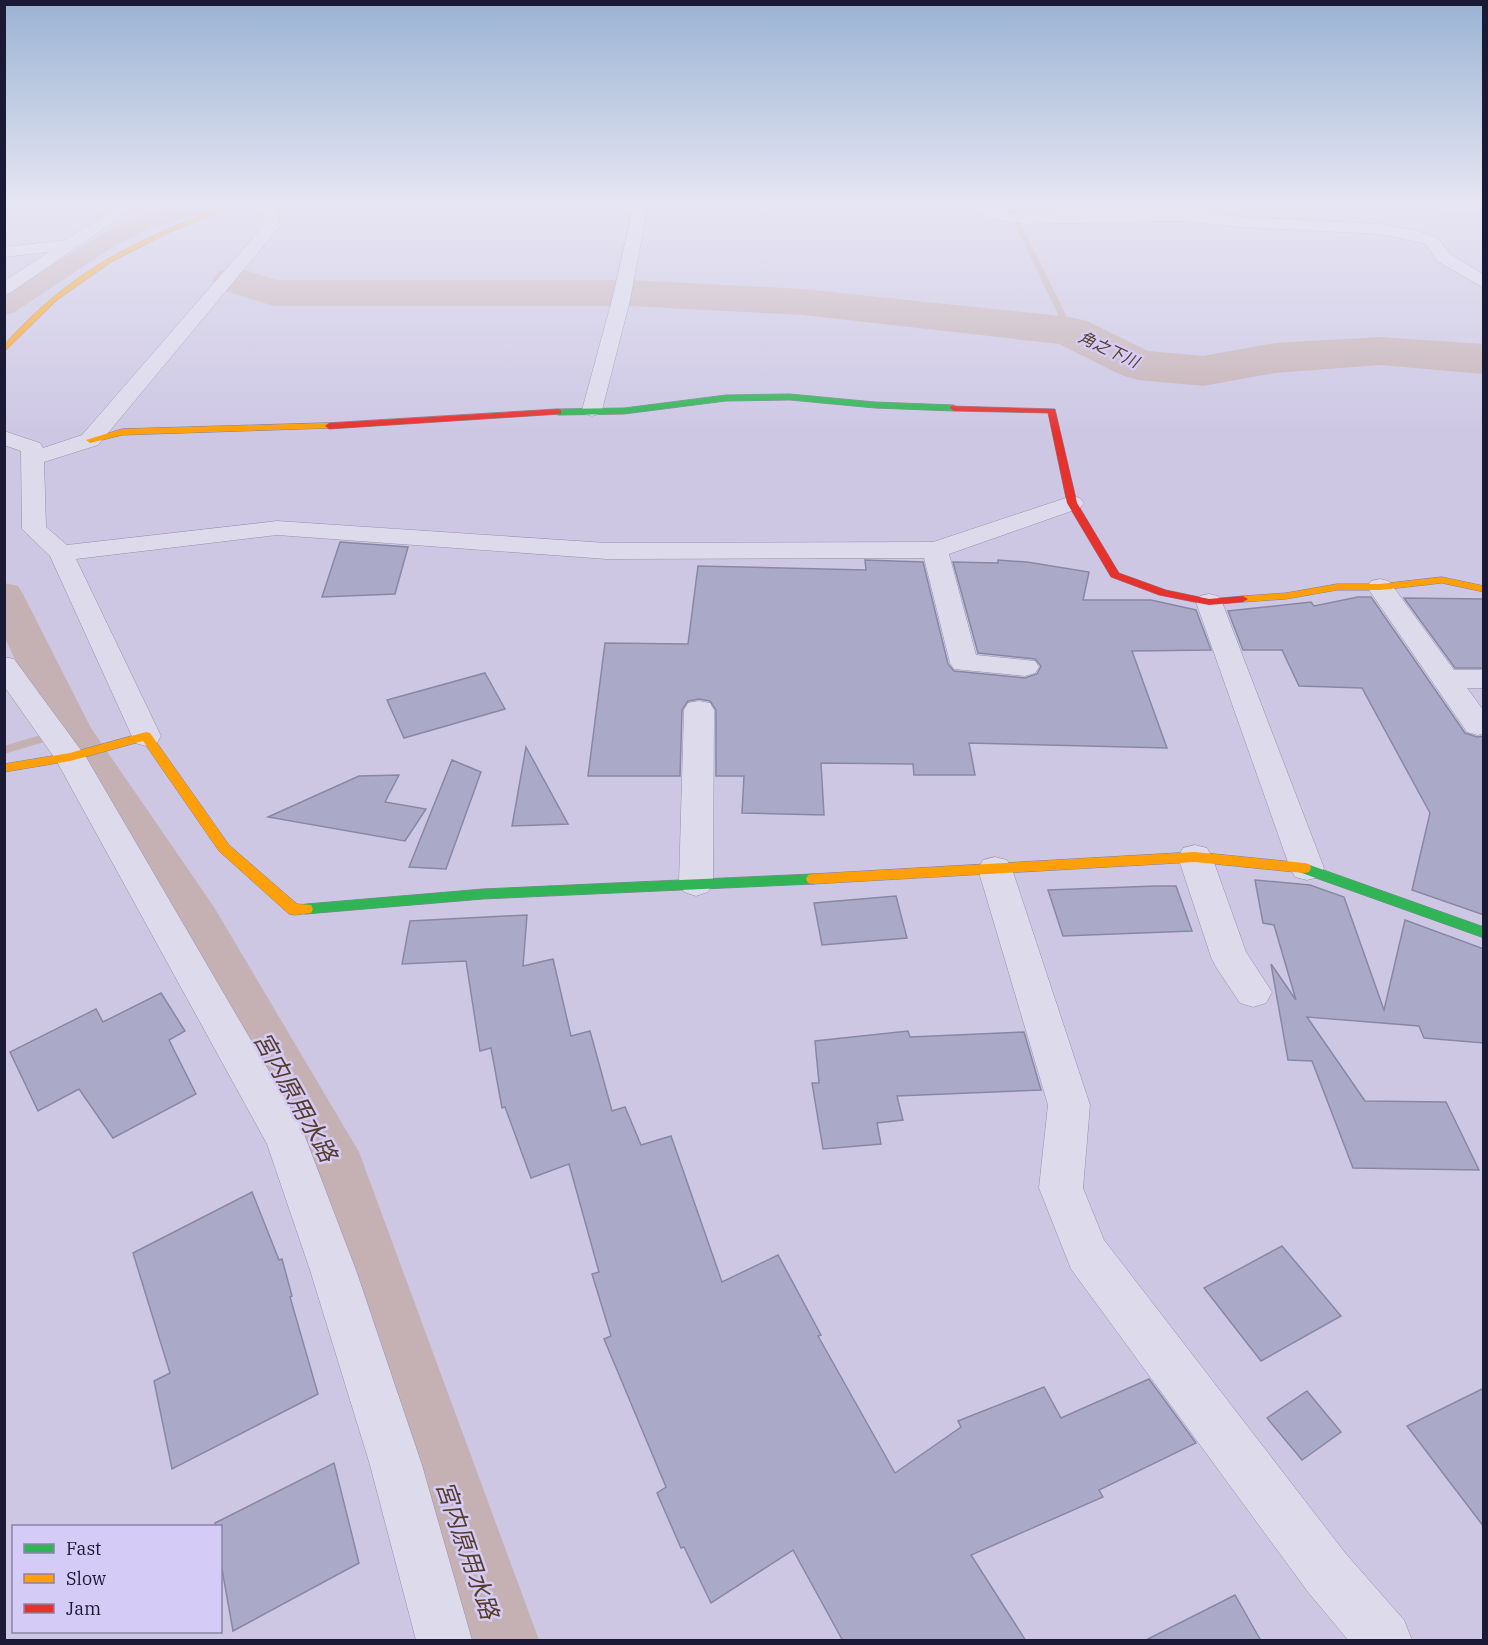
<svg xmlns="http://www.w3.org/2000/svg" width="1488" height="1645" font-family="'IBM Plex Serif','Noto Sans JP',serif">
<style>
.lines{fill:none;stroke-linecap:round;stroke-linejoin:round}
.stream{fill:#c5b1b4;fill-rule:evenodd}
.canal{fill:#c5b1b4;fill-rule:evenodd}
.river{fill:#c5b1b4;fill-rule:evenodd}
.building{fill:#aaa9c8;stroke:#8988a4;stroke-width:1.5}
.street-casing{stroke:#9491a8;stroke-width:1}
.fast-casing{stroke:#848198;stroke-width:1}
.slow-casing{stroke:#848198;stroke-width:1}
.jam-casing{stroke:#848198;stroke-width:1}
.street{fill:#dddaec;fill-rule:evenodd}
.fast{fill:#30b455;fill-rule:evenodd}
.slow{fill:#ff9f0a;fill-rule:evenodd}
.jam{fill:#e5322d;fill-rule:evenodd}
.labels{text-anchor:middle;stroke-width:5;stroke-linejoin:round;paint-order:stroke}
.far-water-label{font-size:16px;font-style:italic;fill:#573d28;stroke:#d5cbf7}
.near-water-label{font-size:24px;font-style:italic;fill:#573d28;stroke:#d5cbf7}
</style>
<rect width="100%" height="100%" fill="#cdc7e4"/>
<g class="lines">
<g class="stream">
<polygon points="1005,204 1011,204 1074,331 1073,333 1066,331"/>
<polygon points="70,726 74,727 76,730 74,733 4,754 4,746"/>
</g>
<g class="canal">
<polygon points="183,204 217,204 214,209 149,229 116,245 13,313 4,315 4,295 100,235 133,219"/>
<polygon points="4,583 18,586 23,594 91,728 214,907 359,1152 539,1640 457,1640 308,1179 176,933 48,730 4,636"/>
</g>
<polygon class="river" points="234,267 277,280 629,280 803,289 1070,317 1087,321 1148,351 1203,356 1275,343 1380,337 1484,344 1484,374 1380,365 1275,373 1203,386 1138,380 1121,375 1059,344 803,315 629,306 274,306 219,289 212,280 219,271"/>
</g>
<g class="building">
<polygon points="340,542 408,547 395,594 322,597"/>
<polygon points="865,560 923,562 948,664 954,671 1025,678 1037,674 1041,666 1035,659 978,653 953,562 998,563 998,560 1027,562 1089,572 1083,600 1151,600 1196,610 1211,650 1132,651 1167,748 969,743 975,775 914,775 913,764 821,763 824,815 742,813 744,776 716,776 716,710 710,701 699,699 688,701 682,710 680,776 588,776 605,643 688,644 698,566 866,570"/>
<polygon points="1358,597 1371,597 1465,733 1477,737 1484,736 1484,915 1412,890 1430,813 1362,688 1299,686 1282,650 1243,650 1228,611 1311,602 1314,606"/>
<polygon points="1404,598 1484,599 1484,668 1455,668"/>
<polygon points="485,673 505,709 404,738 387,700"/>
<polygon points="526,747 568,824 512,826"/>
<polygon points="452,760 481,772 446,869 409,867"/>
<polygon points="399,775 385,802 426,809 405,841 268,817 359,776"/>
<polygon points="1255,880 1310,885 1344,897 1384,1010 1405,920 1484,949 1484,1043 1424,1038 1419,1026 1307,1017 1365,1101 1446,1102 1479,1170 1353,1168 1312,1061 1288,1060 1271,964 1296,1000 1274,925 1263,923"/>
<polygon points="1156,886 1176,886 1192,931 1063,936 1048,890"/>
<polygon points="896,896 907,938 822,945 814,903"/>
<polygon points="527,915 523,966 553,959 571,1036 590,1031 612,1111 625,1107 641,1145 671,1136 722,1282 778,1255 821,1335 818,1336 895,1473 961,1427 958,1421 1044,1387 1061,1418 1149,1379 1196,1443 1099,1490 1103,1497 971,1555 1026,1641 843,1641 793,1550 711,1603 684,1547 681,1548 657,1493 666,1487 604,1339 611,1336 592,1274 599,1272 569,1164 531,1178 505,1107 502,1108 491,1048 480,1051 466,961 402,964 410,921"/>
<polygon points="161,993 185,1031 169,1040 196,1094 113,1138 79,1089 38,1111 10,1052 96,1009 103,1022"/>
<polygon points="908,1031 910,1037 1024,1032 1041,1090 897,1096 903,1120 877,1123 881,1144 823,1149 812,1083 819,1083 815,1041"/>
<polygon points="252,1192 279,1260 282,1259 292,1296 290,1297 318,1394 172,1469 154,1381 170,1373 133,1253"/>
<polygon points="1282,1246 1341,1316 1261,1361 1204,1288"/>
<polygon points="1484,1388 1484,1527 1407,1426"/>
<polygon points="1307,1391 1341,1432 1302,1460 1267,1418"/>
<polygon points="334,1463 359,1563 233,1631 220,1558 220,1527 215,1527 215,1523"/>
<polygon points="1235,1595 1261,1641 1144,1641"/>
</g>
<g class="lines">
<g class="street-casing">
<g id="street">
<polygon points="122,204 139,204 10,293 4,294 4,281 49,252 4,257 4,247 66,240"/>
<polygon points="256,204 272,204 281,224 279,227 98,445 44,462 46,527 67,545 277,521 607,543 933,542 1072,496 1080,498 1084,503 1080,508 949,554 976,655 1035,661 1039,667 1035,673 1025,676 954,669 950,663 924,558 607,559 277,535 76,559 161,736 157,743 146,746 135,743 50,556 22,529 21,451 4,445 4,431 40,443 43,448 82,435 265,224 260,209"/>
<polygon points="634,204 648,204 630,300 602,410 599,414 592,416 585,414 582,410 612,300"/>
<polygon points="974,204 989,204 996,211 1023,214 1181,211 1243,217 1380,224 1415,230 1438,238 1449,253 1484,275 1484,288 1437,261 1426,244 1380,234 1243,227 1181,221 1023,224 986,218"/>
<polygon points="1455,204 1484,204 1484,208 1452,214 1447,212 1444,209 1447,206"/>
<polygon points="1380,579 1389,581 1454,670 1484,670 1484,688 1467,688 1484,711 1484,733 1478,735 1467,732 1367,587 1371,581"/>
<polygon points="1209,594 1218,596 1222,602 1324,868 1319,877 1307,880 1295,877 1290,868 1196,602 1200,596"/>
<polygon points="4,657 14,659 86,757 301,1126 356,1270 422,1465 472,1640 416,1640 370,1465 310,1270 267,1144 56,760 4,686"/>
<polygon points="699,701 710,703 714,710 713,883 708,892 696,896 684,892 679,883 684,710 688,703"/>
<polygon points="1195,845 1207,848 1212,857 1246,952 1272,992 1266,1003 1253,1007 1240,1003 1216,967 1211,957 1178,857 1183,848"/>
<polygon points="995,857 1007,860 1012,869 1090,1105 1083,1188 1104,1240 1346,1554 1404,1620 1412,1640 1348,1640 1308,1592 1071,1269 1039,1188 1048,1105 978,869 983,860"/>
</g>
</g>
<g class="fast-casing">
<g id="fast">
<polygon points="790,394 875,402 954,405 958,408 954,411 875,408 790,400 726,401 624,414 558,415 554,412 558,409 624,408 726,395"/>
<polygon points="1304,863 1484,927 1484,938 1299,872 1297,868 1299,864"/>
<polygon points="813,874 818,875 820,879 818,883 813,884 483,899 306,914 301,913 299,909 301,905 306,904 483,889"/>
</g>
</g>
<g class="slow-casing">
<g id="slow">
<path d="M229 204H237L170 232 111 262 57 300 4 352V345C72 269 136 240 229 204Z"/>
<polygon points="329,423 333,426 332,428 122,435 90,443 86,440 122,429"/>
<polygon points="1442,577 1484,586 1484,592 1442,583 1380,590 1337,590 1286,599 1243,602 1238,599 1243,596 1286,593 1337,584 1380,584"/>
<polygon points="146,732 150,733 229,845 297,904 311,905 313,909 311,913 294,915 289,914 219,851 143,741 70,761 4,772 4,764 70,753"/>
<polygon points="1195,852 1304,863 1309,864 1311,868 1309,872 1304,873 1195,862 813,884 808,883 806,879 808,875 813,874"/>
</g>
</g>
<g class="jam-casing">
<g id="jam">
<polygon points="951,406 1055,409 1077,503 1119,573 1166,590 1209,599 1243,596 1248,599 1243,602 1209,605 1159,595 1111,577 1067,503 1048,413 954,411 950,408"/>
<polygon points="558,409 561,410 561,414 329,429 325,426 329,423"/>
</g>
</g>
<use href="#street" class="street"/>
<use href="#fast" class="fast"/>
<use href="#slow" class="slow"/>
<use href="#jam" class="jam"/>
</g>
<linearGradient id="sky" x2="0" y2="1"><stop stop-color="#9ab3d3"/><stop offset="0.47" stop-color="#e8e6f3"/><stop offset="1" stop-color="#e8e6f3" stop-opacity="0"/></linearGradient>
<rect width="1488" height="434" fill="url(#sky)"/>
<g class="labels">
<g class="far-water-label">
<text transform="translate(1109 349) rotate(25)" y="6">角之下川</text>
</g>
<g class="near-water-label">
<text transform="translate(295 1097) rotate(61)" y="8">宮内原用水路</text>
<text transform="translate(467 1550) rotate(71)" y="8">宮内原用水路</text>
</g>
</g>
<rect width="1488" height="1645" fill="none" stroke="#1a1a36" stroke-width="12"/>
<rect x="12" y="1525" width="210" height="108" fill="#d5cbf7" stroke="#8a84aa" stroke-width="1.5"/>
<rect x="24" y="1544" width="30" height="9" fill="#30b455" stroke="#8a84aa" stroke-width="1.5"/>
<text x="66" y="1555" font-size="18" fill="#1a1a36">Fast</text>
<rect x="24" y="1574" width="30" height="9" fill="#ff9f0a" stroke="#8a84aa" stroke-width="1.5"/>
<text x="66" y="1585" font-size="18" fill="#1a1a36">Slow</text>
<rect x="24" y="1604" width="30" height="9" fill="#e5322d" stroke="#8a84aa" stroke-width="1.5"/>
<text x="66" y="1615" font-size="18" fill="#1a1a36">Jam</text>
</svg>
